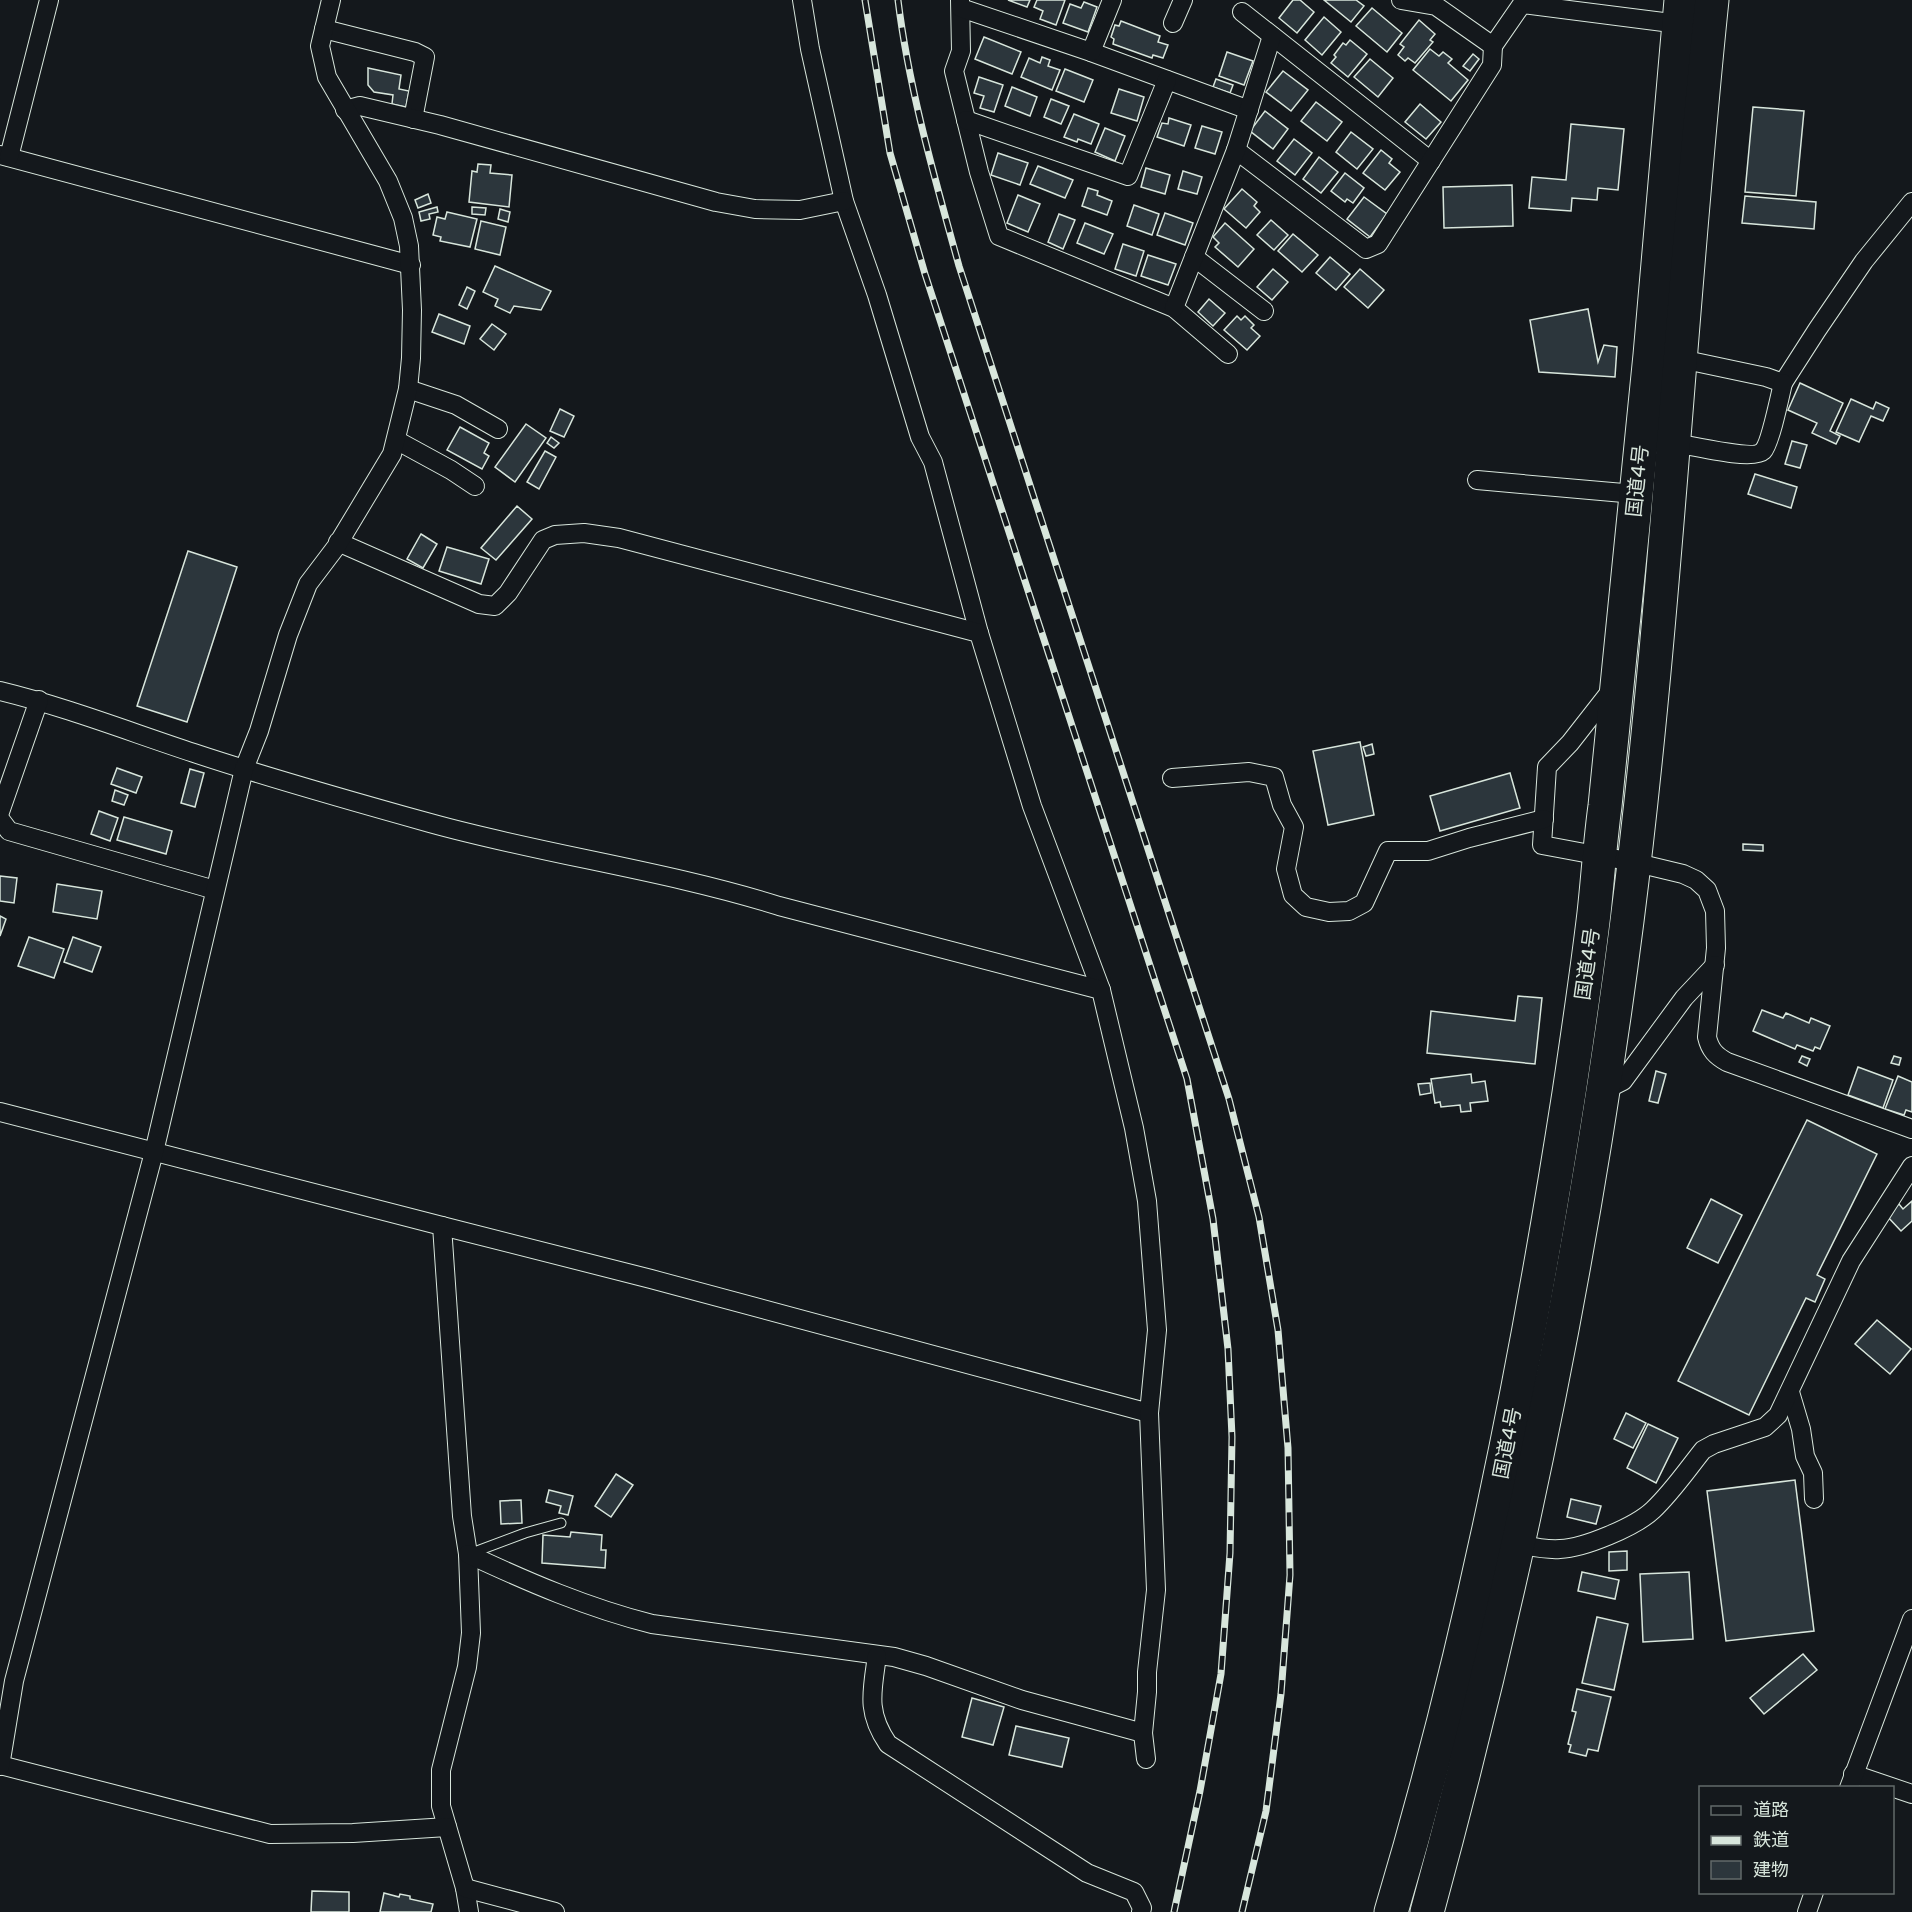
<svg xmlns="http://www.w3.org/2000/svg" width="1912" height="1912" font-family="'Varela Round','Noto Sans JP',sans-serif">
<style>
.building{fill:#2c363c;stroke:#d8e6dc;stroke-width:1.5}
.lines{fill:none;stroke-linecap:round;stroke-linejoin:round}
.lane-casing{stroke:#d8e6dc;stroke-width:11}
.street-casing{stroke:#d8e6dc;stroke-width:20}
.highway-casing{stroke:#d8e6dc;stroke-width:35}
.lane{stroke:#14181c;stroke-width:9}
.street{stroke:#14181c;stroke-width:18}
.highway{stroke:#14181c;stroke-width:33}
.rail-casing{stroke:#d8e6dc;stroke-width:7}
.rail{stroke:#14181c;stroke-width:4.5;stroke-dasharray:14;stroke-linecap:butt}
.labels{text-anchor:middle;stroke-width:4.5;stroke-linejoin:round;paint-order:stroke}
.street-label{font-size:20px;fill:#d8e6dc;stroke:#14181c}
</style>
<rect width="100%" height="100%" fill="#14181c"/>
<g class="building">
<polygon points="1008,0 1030,0 1027,7"/>
<polygon points="1037,0 1065,0 1056,25 1040,19 1043,11 1034,7"/>
<polygon points="1293,0 1300,0 1314,12 1297,33 1279,18"/>
<polygon points="1324,0 1356,0 1364,6 1351,22"/>
<polygon points="1084,2 1097,7 1088,32 1063,23 1070,4 1081,8"/>
<polygon points="1372,8 1402,33 1387,52 1356,26"/>
<polygon points="1324,17 1341,32 1322,55 1305,40"/>
<polygon points="1419,20 1435,34 1430,40 1433,42 1415,63 1408,58 1405,61 1398,55 1404,47 1400,44"/>
<polygon points="1121,21 1160,36 1158,42 1168,45 1163,58 1153,55 1152,58 1113,44 1114,39 1111,37 1115,25 1119,26"/>
<polygon points="984,37 1021,52 1012,74 975,59"/>
<polygon points="1350,40 1367,54 1348,77 1331,63 1336,57 1334,55 1343,43 1346,45"/>
<polygon points="1430,49 1439,56 1443,52 1452,59 1448,63 1468,80 1451,101 1413,70"/>
<polygon points="1227,52 1253,61 1244,85 1219,76"/>
<polygon points="1473,54 1479,59 1470,71 1463,66"/>
<polygon points="1042,57 1050,60 1048,66 1060,70 1052,90 1021,77 1029,58 1040,63"/>
<polygon points="1370,59 1393,78 1378,97 1354,77"/>
<polygon points="368,68 401,75 399,89 409,91 406,107 392,104 393,95 374,92 368,85"/>
<polygon points="1065,69 1093,80 1084,102 1056,91"/>
<polygon points="1283,71 1308,90 1291,111 1266,92"/>
<polygon points="979,77 1003,85 994,112 980,108 984,96 974,93"/>
<polygon points="1216,79 1233,85 1230,93 1213,87"/>
<polygon points="1012,87 1037,97 1030,116 1005,106"/>
<polygon points="1119,89 1144,97 1137,121 1111,113"/>
<polygon points="1051,99 1069,106 1061,124 1044,117"/>
<polygon points="1316,102 1342,122 1327,141 1301,121"/>
<polygon points="1420,104 1441,122 1426,139 1405,122"/>
<polygon points="1753,107 1804,111 1796,196 1745,192"/>
<polygon points="1265,111 1288,129 1273,149 1250,131"/>
<polygon points="1074,114 1099,124 1091,144 1078,139 1077,142 1064,137"/>
<polygon points="1169,118 1191,125 1184,146 1157,137 1162,123 1168,124"/>
<polygon points="1571,124 1624,129 1618,190 1598,188 1597,200 1572,198 1571,211 1529,208 1532,177 1566,180"/>
<polygon points="1202,126 1222,132 1215,154 1195,148"/>
<polygon points="1105,128 1125,136 1115,161 1095,152"/>
<polygon points="1351,132 1373,149 1357,169 1336,152"/>
<polygon points="1294,139 1312,153 1295,175 1277,161"/>
<polygon points="1381,150 1392,159 1389,163 1400,172 1385,190 1363,173"/>
<polygon points="998,153 1028,163 1020,185 991,175"/>
<polygon points="1319,157 1338,172 1321,193 1303,179"/>
<polygon points="478,164 491,165 490,173 512,175 509,207 469,202 472,171 477,172"/>
<polygon points="1038,166 1073,180 1065,198 1030,184"/>
<polygon points="1146,168 1170,175 1165,194 1141,187"/>
<polygon points="1183,171 1202,177 1197,194 1178,189"/>
<polygon points="1345,173 1364,188 1353,203 1347,199 1345,202 1331,191"/>
<polygon points="1512,185 1513,226 1444,228 1443,187"/>
<polygon points="1088,188 1098,191 1097,195 1112,201 1107,215 1082,206"/>
<polygon points="1242,189 1257,202 1254,206 1260,212 1246,228 1224,209"/>
<polygon points="428,194 431,203 418,208 415,200"/>
<polygon points="1018,195 1040,204 1028,232 1007,223"/>
<polygon points="1745,196 1816,202 1814,229 1742,223"/>
<polygon points="1364,197 1387,214 1370,237 1347,219"/>
<polygon points="1134,205 1159,214 1152,235 1127,226"/>
<polygon points="437,207 438,212 429,214 430,219 421,221 419,212"/>
<polygon points="472,207 486,208 485,215 472,214"/>
<polygon points="500,209 510,212 508,222 498,219"/>
<polygon points="447,212 477,219 470,247 440,241 441,237 433,235 437,217 445,219"/>
<polygon points="1165,213 1193,223 1185,245 1157,235"/>
<polygon points="1059,214 1075,220 1063,249 1048,242"/>
<polygon points="1271,220 1288,235 1274,250 1257,235"/>
<polygon points="481,221 506,227 500,255 475,249"/>
<polygon points="1085,223 1113,234 1104,254 1077,243"/>
<polygon points="1225,223 1254,249 1238,267 1215,247 1219,243 1213,237"/>
<polygon points="1293,234 1318,255 1302,272 1278,251"/>
<polygon points="1123,244 1144,251 1136,276 1115,269"/>
<polygon points="1148,255 1176,264 1168,285 1141,276"/>
<polygon points="1330,257 1350,274 1336,290 1316,273"/>
<polygon points="495,266 551,291 541,310 514,306 510,313 495,306 498,299 483,292"/>
<polygon points="1273,269 1288,282 1272,300 1257,287"/>
<polygon points="1360,269 1384,290 1368,308 1344,287"/>
<polygon points="467,287 475,291 467,309 459,305"/>
<polygon points="1209,299 1225,313 1213,326 1198,312"/>
<polygon points="1588,309 1598,362 1604,345 1617,347 1615,377 1539,372 1530,320"/>
<polygon points="439,314 470,326 464,344 432,332"/>
<polygon points="1237,316 1241,320 1245,316 1254,325 1251,328 1260,336 1247,350 1224,330"/>
<polygon points="492,324 506,334 494,350 480,339"/>
<polygon points="1800,383 1843,403 1830,431 1840,436 1836,444 1812,433 1817,423 1788,410"/>
<polygon points="1851,399 1873,409 1876,402 1889,408 1883,421 1871,416 1859,442 1836,432"/>
<polygon points="560,409 574,416 564,437 550,431"/>
<polygon points="526,424 546,438 515,482 495,467"/>
<polygon points="460,427 489,443 484,453 489,456 482,469 447,450"/>
<polygon points="551,437 559,443 554,448 547,443"/>
<polygon points="1792,441 1807,445 1800,468 1785,464"/>
<polygon points="545,451 556,457 539,489 527,482"/>
<polygon points="1755,474 1797,487 1791,508 1748,494"/>
<polygon points="517,506 532,519 496,560 481,548"/>
<polygon points="421,534 437,544 423,568 407,559"/>
<polygon points="447,547 489,559 481,584 439,571"/>
<polygon points="188,551 237,567 187,722 137,706"/>
<polygon points="1360,742 1374,815 1328,825 1313,751"/>
<polygon points="1372,744 1374,754 1366,756 1363,747"/>
<polygon points="117,768 142,777 136,793 111,784"/>
<polygon points="190,769 204,773 195,807 181,803"/>
<polygon points="1510,773 1520,808 1440,831 1430,796"/>
<polygon points="115,790 128,795 124,805 112,801"/>
<polygon points="99,811 118,818 110,841 91,834"/>
<polygon points="124,817 172,831 166,854 117,840"/>
<polygon points="1743,844 1763,845 1763,851 1743,850"/>
<polygon points="0,876 17,878 14,903 0,901"/>
<polygon points="57,884 102,891 97,919 53,912"/>
<polygon points="0,916 6,919 0,936"/>
<polygon points="29,937 64,949 54,978 18,966"/>
<polygon points="73,937 101,947 92,972 64,962"/>
<polygon points="1518,996 1542,998 1535,1064 1427,1053 1431,1011 1515,1021"/>
<polygon points="1762,1010 1783,1018 1786,1013 1809,1023 1811,1018 1830,1026 1820,1049 1815,1047 1813,1051 1797,1045 1795,1049 1753,1031"/>
<polygon points="1802,1056 1810,1059 1807,1066 1799,1062"/>
<polygon points="1894,1056 1901,1058 1899,1065 1891,1063"/>
<polygon points="1858,1067 1893,1080 1883,1108 1848,1095"/>
<polygon points="1656,1071 1666,1074 1658,1103 1649,1101"/>
<polygon points="1471,1074 1472,1083 1485,1081 1488,1101 1470,1103 1471,1111 1461,1112 1460,1105 1441,1107 1440,1102 1435,1103 1431,1079"/>
<polygon points="1898,1076 1912,1082 1912,1112 1906,1110 1904,1115 1885,1109"/>
<polygon points="1430,1083 1431,1093 1420,1095 1418,1084"/>
<polygon points="1807,1120 1877,1154 1817,1275 1825,1279 1815,1302 1806,1298 1749,1415 1678,1381"/>
<polygon points="1711,1199 1742,1215 1718,1263 1687,1248"/>
<polygon points="1912,1201 1912,1221 1901,1231 1886,1215 1899,1204 1903,1209"/>
<polygon points="1877,1320 1911,1349 1890,1374 1855,1344"/>
<polygon points="1626,1413 1646,1423 1633,1448 1614,1439"/>
<polygon points="1648,1424 1678,1438 1656,1483 1627,1468"/>
<polygon points="616,1474 633,1485 611,1517 595,1506"/>
<polygon points="1795,1480 1814,1631 1726,1641 1707,1491"/>
<polygon points="549,1490 573,1496 568,1515 559,1513 561,1506 546,1502"/>
<polygon points="1571,1499 1601,1506 1596,1524 1567,1517"/>
<polygon points="521,1500 522,1523 501,1524 500,1501"/>
<polygon points="571,1532 602,1535 601,1550 606,1550 605,1568 542,1563 543,1535 570,1537"/>
<polygon points="1627,1551 1627,1570 1609,1571 1609,1552"/>
<polygon points="1582,1572 1619,1580 1615,1599 1578,1591"/>
<polygon points="1689,1572 1693,1639 1643,1642 1640,1574"/>
<polygon points="1597,1617 1628,1624 1614,1690 1582,1683"/>
<polygon points="1803,1654 1817,1670 1764,1714 1750,1698"/>
<polygon points="1577,1689 1611,1697 1598,1751 1588,1749 1586,1756 1569,1752 1571,1745 1568,1744 1576,1712 1572,1711"/>
<polygon points="972,1698 1004,1707 993,1745 962,1737"/>
<polygon points="1016,1726 1069,1738 1062,1767 1009,1755"/>
<polygon points="312,1891 349,1892 349,1912 311,1912"/>
<polygon points="384,1893 399,1897 400,1894 410,1896 410,1899 433,1904 431,1912 380,1912"/>
</g>
<g class="lines">
<g class="lane-casing">
<polyline id="lane" points="469,1554 525,1533 561,1523"/>
</g>
<g class="street-casing">
<g id="street">
<polyline points="802,0 810,49 844,201 877,295 920,437 933,462 979,633"/>
<polyline points="960,0 961,51 954,71 979,172 999,236 1174,308 1228,354"/>
<polyline points="1401,0 1436,6 1493,46 1522,4 1679,24"/>
<polyline points="961,8 1091,52 1249,110"/>
<polyline points="1242,12 1431,161"/>
<polyline points="1173,23 1183,0"/>
<polyline points="324,29 415,52 425,57 413,119"/>
<polyline points="1091,52 1112,0"/>
<polyline points="345,110 360,106 440,125 716,202 755,209 800,210 844,201"/>
<polyline points="966,120 1128,176 1167,80"/>
<polyline points="1236,150 1366,249 1378,244 1492,65 1493,46"/>
<polyline points="0,155 411,265"/>
<polyline points="9,157 49,0"/>
<polyline points="1194,257 1264,311"/>
<polyline points="1174,308 1236,150 1272,36"/>
<polyline points="1681,359 1766,377 1783,383 1817,330 1864,261 1912,202"/>
<polyline points="408,389 456,405 498,429"/>
<polyline points="396,440 451,470 475,486"/>
<path d="M1674 443C1689 445 1753 461 1763 451 1770 444 1780 396 1783 383"/>
<polyline points="1477,480 1635,494"/>
<polyline points="338,542 479,604 495,606 508,593 543,540 555,535 584,533 619,538 979,633 1032,806 1101,990"/>
<path d="M1613 688 1570 743 1547 767 1542 845 1633 862 1683 874 1696 880 1707 890 1715 911 1716 948 1707 1037C1710 1050 1716 1056 1727 1062L1912 1129"/>
<path d="M0 691C66 707 130 732 194 753 272 779 351 801 430 823 545 855 664 870 779 906L1101 990 1134 1128 1147 1201 1157 1330 1149 1413 651 1279 442 1226"/>
<polyline points="1172,778 1249,772 1274,777 1282,805 1294,827 1286,869 1293,895 1306,907 1329,912 1349,911 1364,903 1388,851 1428,851 1469,838 1544,819"/>
<polyline points="0,812 39,700"/>
<polyline points="0,819 9,831 215,890"/>
<polyline points="1603,1091 1623,1081 1684,998 1715,965"/>
<polyline points="0,1112 442,1226 462,1516 468,1554 471,1633 467,1667 441,1770 441,1806 465,1888 469,1912"/>
<polyline points="1790,1392 1801,1429 1805,1456 1813,1473 1814,1499"/>
<path d="M1519 1544C1532 1547 1546 1550 1560 1549 1584 1548 1635 1527 1653 1510 1672 1492 1687 1470 1703 1450L1714 1444 1765 1427 1778 1415 1851 1261 1912 1166"/>
<path d="M468 1554C528 1582 588 1608 652 1624L894 1657 926 1666 1022 1700 1143 1733"/>
<path d="M877 1656C872 1692 866 1712 888 1744L1087 1873 1134 1892 1142 1908 1141 1912"/>
<polyline points="1146,1759 1143,1733 1147,1692 1147,1672 1156,1590 1149,1413"/>
<polyline points="0,1765 270,1834 353,1833 447,1827"/>
<polyline points="0,1766 14,1681 154,1152 244,769 259,731 288,635 308,584 336,547 392,454 408,389 411,358 412,310 409,246 403,218 388,181 327,77 320,46 331,0"/>
<polyline points="1853,1774 1912,1794"/>
<polyline points="1849,1788 1912,1619"/>
<polyline points="465,1888 555,1912"/>
<polyline points="1807,1912 1814,1892"/>
</g>
</g>
<g class="highway-casing">
<g id="highway">
<path d="M1391 1912C1471 1644 1526 1369 1569 1093 1578 1033 1587 973 1594 913 1598 877 1600 842 1605 806L1650 355 1681 0"/>
<path d="M1427 1912C1516 1586 1584 1256 1627 921 1666 615 1680 306 1712 0"/>
</g>
</g>
<use href="#lane" class="lane"/>
<use href="#street" class="street"/>
<use href="#highway" class="highway"/>
<g class="rail-casing">
<g id="rail">
<polyline points="865,0 890,153 925,274 1187,1079 1213,1219 1228,1349 1232,1437 1230,1553 1221,1674 1200,1791 1174,1912"/>
<path d="M898 0C909 90 935 179 959 266L1229 1099 1259 1217 1278 1330 1288 1448 1290 1575 1281 1694 1266 1811 1242 1912"/>
</g>
</g>
<use href="#rail" class="rail"/>
</g>
<g class="labels">
<g class="street-label">
<text transform="translate(1637 481) rotate(-84)" y="7">国道4号</text>
<text transform="translate(1587 964) rotate(-82)" y="7">国道4号</text>
<text transform="translate(1507 1443) rotate(-79)" y="7">国道4号</text>
</g>
</g>
<rect x="1699" y="1786" width="195" height="108" fill="#14181c" stroke="#626a69" stroke-width="1.5"/>
<rect x="1711" y="1806" width="30" height="9" fill="#14181c" stroke="#626a69" stroke-width="1.5"/>
<text x="1753" y="1816" font-size="18" fill="#d8e6dc">道路</text>
<rect x="1711" y="1836" width="30" height="9" fill="#d8e6dc" stroke="#626a69" stroke-width="1.5"/>
<text x="1753" y="1846" font-size="18" fill="#d8e6dc">鉄道</text>
<rect x="1711" y="1861" width="30" height="18" fill="#2c363c" stroke="#626a69" stroke-width="1.5"/>
<text x="1753" y="1876" font-size="18" fill="#d8e6dc">建物</text>
</svg>
